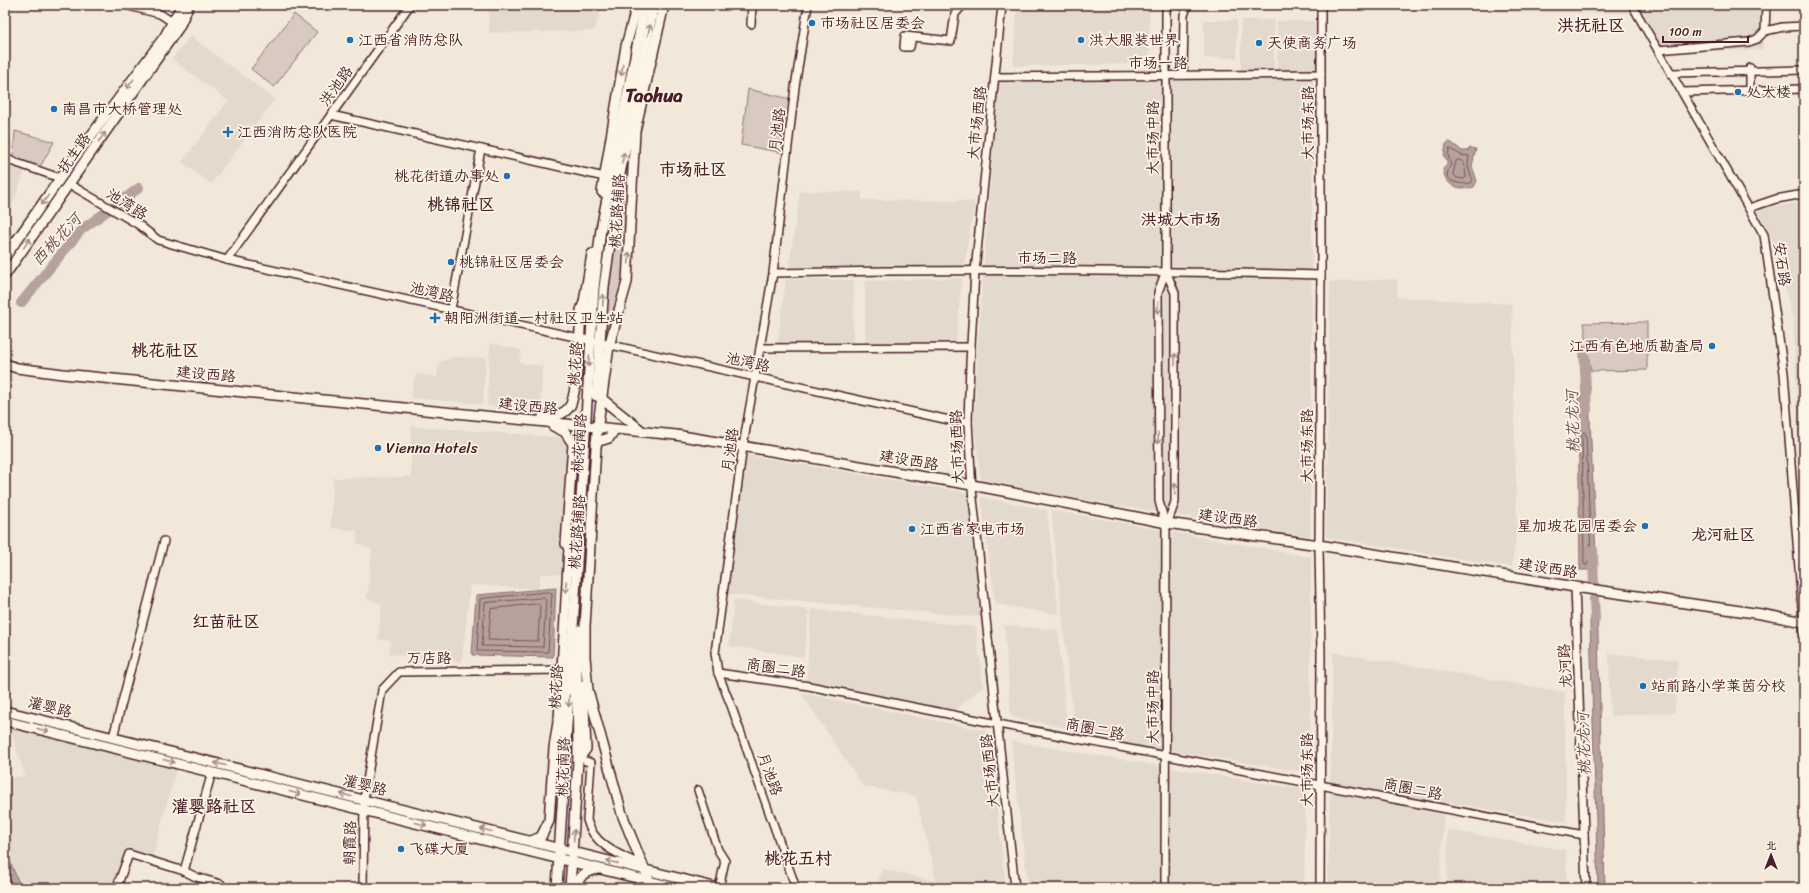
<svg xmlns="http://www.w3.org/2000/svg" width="1809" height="893" font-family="Sriracha,'LXGW WenKai TC',sans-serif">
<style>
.built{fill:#e4d9cd}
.green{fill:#d8cac0;stroke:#917476}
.water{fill:#b6a19c;stroke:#8b6d6f}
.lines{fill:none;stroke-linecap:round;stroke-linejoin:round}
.shore{stroke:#755358;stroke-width:1}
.river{stroke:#b6a19c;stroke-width:10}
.minor-casing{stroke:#4a1f2b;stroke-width:10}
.major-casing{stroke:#4a1f2b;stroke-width:12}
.minor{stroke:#fcf5e5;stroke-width:7}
.major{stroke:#fcf5e5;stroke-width:9}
.oneway{stroke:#a38a88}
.poi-dot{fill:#1f6fb2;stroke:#fcf5e5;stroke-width:1.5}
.labels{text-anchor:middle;stroke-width:3.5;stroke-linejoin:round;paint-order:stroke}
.poi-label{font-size:15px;fill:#4a1f2b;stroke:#fcf5e5;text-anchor:start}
.street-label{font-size:15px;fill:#4a1f2b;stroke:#fcf5e5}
.neighbourhood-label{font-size:16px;font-weight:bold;fill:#4a1f2b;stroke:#fcf5e5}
.water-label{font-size:16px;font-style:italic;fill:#704c53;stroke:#fcf5e5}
.quarter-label{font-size:17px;font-weight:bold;fill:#4a1f2b;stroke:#fcf5e5}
.district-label{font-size:19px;font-weight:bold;fill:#4a1f2b;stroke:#fcf5e5}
</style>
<rect width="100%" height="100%" fill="#f1e8da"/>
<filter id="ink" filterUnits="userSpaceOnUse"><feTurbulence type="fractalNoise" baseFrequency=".025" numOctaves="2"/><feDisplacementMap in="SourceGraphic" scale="8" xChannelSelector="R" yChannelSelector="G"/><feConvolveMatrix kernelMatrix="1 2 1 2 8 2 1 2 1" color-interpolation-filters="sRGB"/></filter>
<g filter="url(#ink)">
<g class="built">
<polygon points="489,5 603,5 594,31 489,33"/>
<polygon points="1017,5 1149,5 1150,64 1013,66"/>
<polygon points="1490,5 1624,5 1628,13 1491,12"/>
<polygon points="1637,5 1764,5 1763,50 1662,51"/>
<rect x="1204" y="20" width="33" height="38"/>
<rect x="1241" y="20" width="33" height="53"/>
<rect x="1277" y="21" width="41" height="52"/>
<polygon points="190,36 275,99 211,184 182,162 228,101 172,59"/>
<polygon points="1313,79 1310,537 981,483 974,424 977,354 998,82"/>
<polygon points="5,160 26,168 7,219 5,218"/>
<polygon points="800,191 862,192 862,200 975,201 964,266 789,267"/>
<polygon points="1804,202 1804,542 1793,319 1771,237 1757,209"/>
<polygon points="962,278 956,344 865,346 865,281"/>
<polygon points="786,279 854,280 853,345 777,346"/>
<polygon points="1397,279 1397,297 1512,304 1517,529 1512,567 1326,537 1330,282"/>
<polygon points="490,343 521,350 520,363 542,366 541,411 487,406"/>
<polygon points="454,357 486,358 483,404 411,398 413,382 417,374 437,377 439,362"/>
<polygon points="411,426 569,438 562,574 541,574 538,589 470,585 462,662 389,654 391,641 378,639 382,604 367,598 372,550 357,543 357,531 331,528 333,478 411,477"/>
<polygon points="747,455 968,493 985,618 727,594"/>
<polygon points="981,497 1047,510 1059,615 995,604"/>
<polygon points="1051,510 1311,557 1310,773 1075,735"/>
<polygon points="734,600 809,610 804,657 729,646"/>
<polygon points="812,609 976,627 983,686 956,710 806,681"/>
<polygon points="1004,625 1058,630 1067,728 1011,717"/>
<polygon points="1333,652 1565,692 1566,822 1444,802 1440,888 1328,888"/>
<polygon points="1609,653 1678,660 1675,712 1610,716"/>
<polygon points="801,693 988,731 1006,888 876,888 882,869 936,881 916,796 863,786"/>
<polygon points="9,725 177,767 150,865 124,858 123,888 21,888 5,847 5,779 25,776"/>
<polygon points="1011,741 1306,790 1304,888 1028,888"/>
<polygon points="1448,830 1566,850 1567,888 1447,888"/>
</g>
<g class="green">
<polygon points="294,14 317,32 274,87 251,69"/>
<polygon points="748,89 791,99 784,153 741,145"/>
<polygon points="623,129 630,131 623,283 618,303 602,340 597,338 600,277"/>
<polygon points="15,131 54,142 40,167 13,158"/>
<polygon points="1647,322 1647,370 1591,371 1584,323"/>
</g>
<g class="water">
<path d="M1449 142 1452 143 1462 151H1467L1470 148 1476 149 1472 166 1477 181 1474 187C1459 190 1445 187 1443 169L1447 165V161L1444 156 1446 144Z"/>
<polygon points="1589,396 1596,556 1590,570 1580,570 1578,397"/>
<polygon points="556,588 553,657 472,655 476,595"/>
<polygon points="1597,599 1605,888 1598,888 1590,621"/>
<polygon points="5,849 21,888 11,888 5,875"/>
</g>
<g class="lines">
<g class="shore">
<path d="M1450 149 1461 155 1469 156 1468 166 1472 180 1471 183C1464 185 1443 183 1448 171 1448 169 1450 167 1451 165L1448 155Z"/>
<polygon points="1459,160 1464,162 1466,177 1464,179 1457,178 1453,174 1456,161"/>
<polygon points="1584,432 1586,434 1591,555 1586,566 1584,564 1582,434"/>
<polygon points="549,592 552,594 548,652 477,651 480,599"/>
<polygon points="544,598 546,600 543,647 482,646 485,603"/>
<polygon points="538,604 540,606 538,641 488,640 491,609"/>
</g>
<g class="river">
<polyline points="21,303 81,230 139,188"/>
<polyline points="1584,350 1587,410"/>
<polyline points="1593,550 1594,589"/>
<polyline points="1594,599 1595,619"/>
</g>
<g class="minor-casing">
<g id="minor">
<polyline points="125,5 160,14 174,23"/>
<polyline points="1002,5 975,271 970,364 968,422 972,489 1015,888"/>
<polyline points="1632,5 1764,235 1784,373 1804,633"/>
<polyline points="751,24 752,5"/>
<polyline points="1765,31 1783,27 1804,26"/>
<polyline points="912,37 910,47 904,47 905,36 951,41 955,14 963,5"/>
<polyline points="1658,50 1749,42 1757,39 1765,31 1766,5"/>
<polyline points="1750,68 1750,90"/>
<polyline points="1671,73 1804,70"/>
<polyline points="1183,75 1184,15 1188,5"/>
<polyline points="995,77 1321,74"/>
<polyline points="1682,92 1804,89"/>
<polyline points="331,115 609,178"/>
<polyline points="5,156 11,161 60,178"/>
<polyline points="69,184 139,225 158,240 227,260 949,420 968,422"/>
<polyline points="1749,208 1776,199 1804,194"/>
<polyline points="227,260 410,5"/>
<polyline points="1166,271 1175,293 1175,502 1166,527"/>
<path d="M773 273C956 269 1139 270 1321 275"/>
<polyline points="451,309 481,149"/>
<polyline points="760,348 971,347"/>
<polyline points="1575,587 1586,888"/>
<polyline points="718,673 809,686 998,724 1584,835"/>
<polyline points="113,737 164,541"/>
<path d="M586 761 591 763 587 820C593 845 620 855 642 865"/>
<polyline points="212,772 184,871 196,877 221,884 220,888"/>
<polyline points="698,790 718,850 725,861 719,888"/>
<polyline points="118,888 118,884 129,854 184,871"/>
<polyline points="363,888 364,799 382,690 399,672 566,670"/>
<polyline points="796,888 732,708 718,673 715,653 743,446 773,273 795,87 808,5"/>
<polyline points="1165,888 1166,527 1159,501 1158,292 1166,271 1166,5"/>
<polyline points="1320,888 1321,653 1319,549 1321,275 1321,5"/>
</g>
</g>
<g class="major-casing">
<g id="major">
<polyline points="602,192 626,46 637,5"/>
<polyline points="5,257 73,160 165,36 182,5"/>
<polyline points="5,275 179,27 189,5"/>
<polyline points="591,318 584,302 592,254"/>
<polyline points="5,364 17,368 63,374 676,435 972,485 1167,523 1319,545 1575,587 1761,614 1804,622"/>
<polyline points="596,396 604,287 619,179 654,5"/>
<polyline points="602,399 642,431"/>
<path d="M543 416C553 417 564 415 570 406 578 392 580 329 581 310L584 302"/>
<polyline points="553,426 565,432 573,444 566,544 571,551"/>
<polyline points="596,442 609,438 613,432"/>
<polyline points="5,711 718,888"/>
<polyline points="5,721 677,888"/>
<polyline points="565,737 559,720 569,548"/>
<polyline points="578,760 586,749 583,686"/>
<polyline points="531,841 541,837 549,821 554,748 558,722"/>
<polyline points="557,888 594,288 601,229 645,5"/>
<polyline points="570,888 578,760 577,670 579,630"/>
<path d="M575 888C580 875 585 871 598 869"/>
<polyline points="652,888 622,814 588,690 585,657 585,626 597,431 609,346 627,282 635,131 664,5"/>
</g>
</g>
<use href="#minor" class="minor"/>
<use href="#major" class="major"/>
</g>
<defs><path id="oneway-shaft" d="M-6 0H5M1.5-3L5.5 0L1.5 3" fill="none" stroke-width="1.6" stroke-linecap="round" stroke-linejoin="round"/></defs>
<g class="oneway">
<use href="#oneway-shaft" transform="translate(649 30) rotate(-79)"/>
<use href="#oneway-shaft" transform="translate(622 70) rotate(99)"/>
<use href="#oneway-shaft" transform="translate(130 84) rotate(127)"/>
<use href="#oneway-shaft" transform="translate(102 137) rotate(-55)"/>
<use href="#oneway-shaft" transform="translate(623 158) rotate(-79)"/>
<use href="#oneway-shaft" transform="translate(45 200) rotate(125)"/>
<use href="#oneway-shaft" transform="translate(27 243) rotate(-55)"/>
<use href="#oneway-shaft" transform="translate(629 258) rotate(-87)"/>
<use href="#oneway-shaft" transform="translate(603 300) rotate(-87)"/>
<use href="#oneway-shaft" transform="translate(1158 308) rotate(90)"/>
<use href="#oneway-shaft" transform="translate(1175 359) rotate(-90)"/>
<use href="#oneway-shaft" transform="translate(589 361) rotate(94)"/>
<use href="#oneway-shaft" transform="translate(1158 438) rotate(90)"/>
<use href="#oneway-shaft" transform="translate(1175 489) rotate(-90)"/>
<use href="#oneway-shaft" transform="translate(566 587) rotate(93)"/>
<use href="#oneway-shaft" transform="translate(569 701) rotate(93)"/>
<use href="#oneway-shaft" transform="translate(43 730) rotate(14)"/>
<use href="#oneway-shaft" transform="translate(169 761) rotate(14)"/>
<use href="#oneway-shaft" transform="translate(220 764) rotate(-166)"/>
<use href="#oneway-shaft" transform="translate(295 793) rotate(14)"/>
<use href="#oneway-shaft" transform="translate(346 795) rotate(-166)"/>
<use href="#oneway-shaft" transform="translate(421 824) rotate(14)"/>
<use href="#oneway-shaft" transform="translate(486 830) rotate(-166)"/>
<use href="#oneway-shaft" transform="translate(574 835) rotate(-87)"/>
<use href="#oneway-shaft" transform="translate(612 862) rotate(-165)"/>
</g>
</g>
<g class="poi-dot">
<circle cx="812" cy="23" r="4"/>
<circle cx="350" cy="40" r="4"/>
<circle cx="1081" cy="40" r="4"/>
<circle cx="1259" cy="43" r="4"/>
<circle cx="1738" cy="92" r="4"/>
<circle cx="54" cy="109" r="4"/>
<path d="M226 126h4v4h4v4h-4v4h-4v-4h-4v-4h4z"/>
<circle cx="507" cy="176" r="4"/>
<circle cx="451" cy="262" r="4"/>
<path d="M433 312h4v4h4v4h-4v4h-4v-4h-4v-4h4z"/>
<circle cx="1712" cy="346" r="4"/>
<circle cx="378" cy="448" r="4"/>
<circle cx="1645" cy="526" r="4"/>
<circle cx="912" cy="529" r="4"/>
<circle cx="1643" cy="686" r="4"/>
<circle cx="401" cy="849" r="4"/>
</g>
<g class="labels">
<g class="poi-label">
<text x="820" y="28">市场社区居委会</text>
<text x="358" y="45">江西省消防总队</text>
<text x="1089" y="45">洪大服装世界</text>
<text x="1267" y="48">天使商务广场</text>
<text x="1746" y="97">处大楼</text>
<text x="62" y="114">南昌市大桥管理处</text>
<text x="237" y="137">江西消防总队医院</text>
<text x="499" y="181" text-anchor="end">桃花街道办事处</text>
<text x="459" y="267">桃锦社区居委会</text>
<text x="444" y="323">朝阳洲街道一村社区卫生站</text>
<text x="1704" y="351" text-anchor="end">江西有色地质勘查局</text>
<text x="386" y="453">Vienna Hotels</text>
<text x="1637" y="531" text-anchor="end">星加坡花园居委会</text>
<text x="920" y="534">江西省家电市场</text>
<text x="1651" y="691">站前路小学莱茵分校</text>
<text x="409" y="854">飞碟大厦</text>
</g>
<g class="street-label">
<text x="1158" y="68">市场一路</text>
<text transform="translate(336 86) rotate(-54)" y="5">洪池路</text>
<text transform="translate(977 123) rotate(-84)" y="5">大市场西路</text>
<text transform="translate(1308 123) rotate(-90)" y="5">大市场东路</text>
<text transform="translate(777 130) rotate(-83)" y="5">月池路</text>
<text transform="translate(1153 138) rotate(-90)" y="5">大市场中路</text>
<text transform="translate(74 153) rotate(-55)" y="5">抚生路</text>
<text transform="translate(127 204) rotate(32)" y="5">池湾路</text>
<text transform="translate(617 211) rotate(-87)" y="5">桃花路辅路</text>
<text x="1047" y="263">市场二路</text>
<text transform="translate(1782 264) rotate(82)" y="5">安石路</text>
<text transform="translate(432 292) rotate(13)" y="5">池湾路</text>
<text transform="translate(748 362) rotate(12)" y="5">池湾路</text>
<text transform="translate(575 364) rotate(-86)" y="5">桃花路</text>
<text transform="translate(206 374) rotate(5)" y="5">建设西路</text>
<text transform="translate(528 406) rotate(6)" y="5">建设西路</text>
<text transform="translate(579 443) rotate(-86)" y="5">桃花南路</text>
<text transform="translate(1307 446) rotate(-90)" y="5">大市场东路</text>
<text transform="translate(957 447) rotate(-92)" y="5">大市场西路</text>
<text transform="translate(730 450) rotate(-82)" y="5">月池路</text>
<text transform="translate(909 460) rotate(10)" y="5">建设西路</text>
<text transform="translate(1228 518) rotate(8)" y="5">建设西路</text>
<text transform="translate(577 532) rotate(-86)" y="5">桃花路辅路</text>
<text transform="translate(1548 568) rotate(9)" y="5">建设西路</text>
<text x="429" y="663">万店路</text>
<text transform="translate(1565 666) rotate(-93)" y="5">龙河路</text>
<text transform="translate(776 668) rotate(8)" y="5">商圈二路</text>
<text transform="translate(556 687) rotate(-87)" y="5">桃花路</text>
<text transform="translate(50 707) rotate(14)" y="5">灌婴路</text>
<text transform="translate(1153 707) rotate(-90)" y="5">大市场中路</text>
<text transform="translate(1095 729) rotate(11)" y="5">商圈二路</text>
<text transform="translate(563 767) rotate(-88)" y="5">桃花南路</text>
<text transform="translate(1307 770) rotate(-90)" y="5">大市场东路</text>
<text transform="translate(990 771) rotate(-96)" y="5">大市场西路</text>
<text transform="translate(770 774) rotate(70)" y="5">月池路</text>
<text transform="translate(365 785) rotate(14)" y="5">灌婴路</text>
<text transform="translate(1413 789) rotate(11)" y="5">商圈二路</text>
<text transform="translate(350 843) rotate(-89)" y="5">朝霞路</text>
</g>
<g class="neighbourhood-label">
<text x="1181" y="225">洪城大市场</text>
<text x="1723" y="540">龙河社区</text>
</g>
<g class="water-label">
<text transform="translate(56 239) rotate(-47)" y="6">西桃花河</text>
<text transform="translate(1572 422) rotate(-92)" y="6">桃花龙河</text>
<text transform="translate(1583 744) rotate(-92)" y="6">桃花龙河</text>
</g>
<g class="quarter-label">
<text x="1591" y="31">洪抚社区</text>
<text x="693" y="175">市场社区</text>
<text x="461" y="210">桃锦社区</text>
<text x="165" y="356">桃花社区</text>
<text x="226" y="627">红苗社区</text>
<text x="214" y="812">灌婴路社区</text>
<text x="798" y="864">桃花五村</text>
</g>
<g class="district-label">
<text x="654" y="102">Taohua</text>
</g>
</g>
<rect width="1809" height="893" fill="none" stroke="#fcf5e5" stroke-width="20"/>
<rect x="10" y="10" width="1789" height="873" fill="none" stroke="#4a1f2b" stroke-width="1.5" filter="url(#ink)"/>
<g transform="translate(1771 855)" stroke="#fcf5e5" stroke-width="3" paint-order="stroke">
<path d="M0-3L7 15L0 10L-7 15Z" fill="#4a1f2b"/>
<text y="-6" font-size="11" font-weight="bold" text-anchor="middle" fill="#4a1f2b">北</text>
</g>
<path d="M1663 36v6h85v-6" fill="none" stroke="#4a1f2b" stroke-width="2"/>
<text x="1669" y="36" font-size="12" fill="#4a1f2b" stroke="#fcf5e5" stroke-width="3" paint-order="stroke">100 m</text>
</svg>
